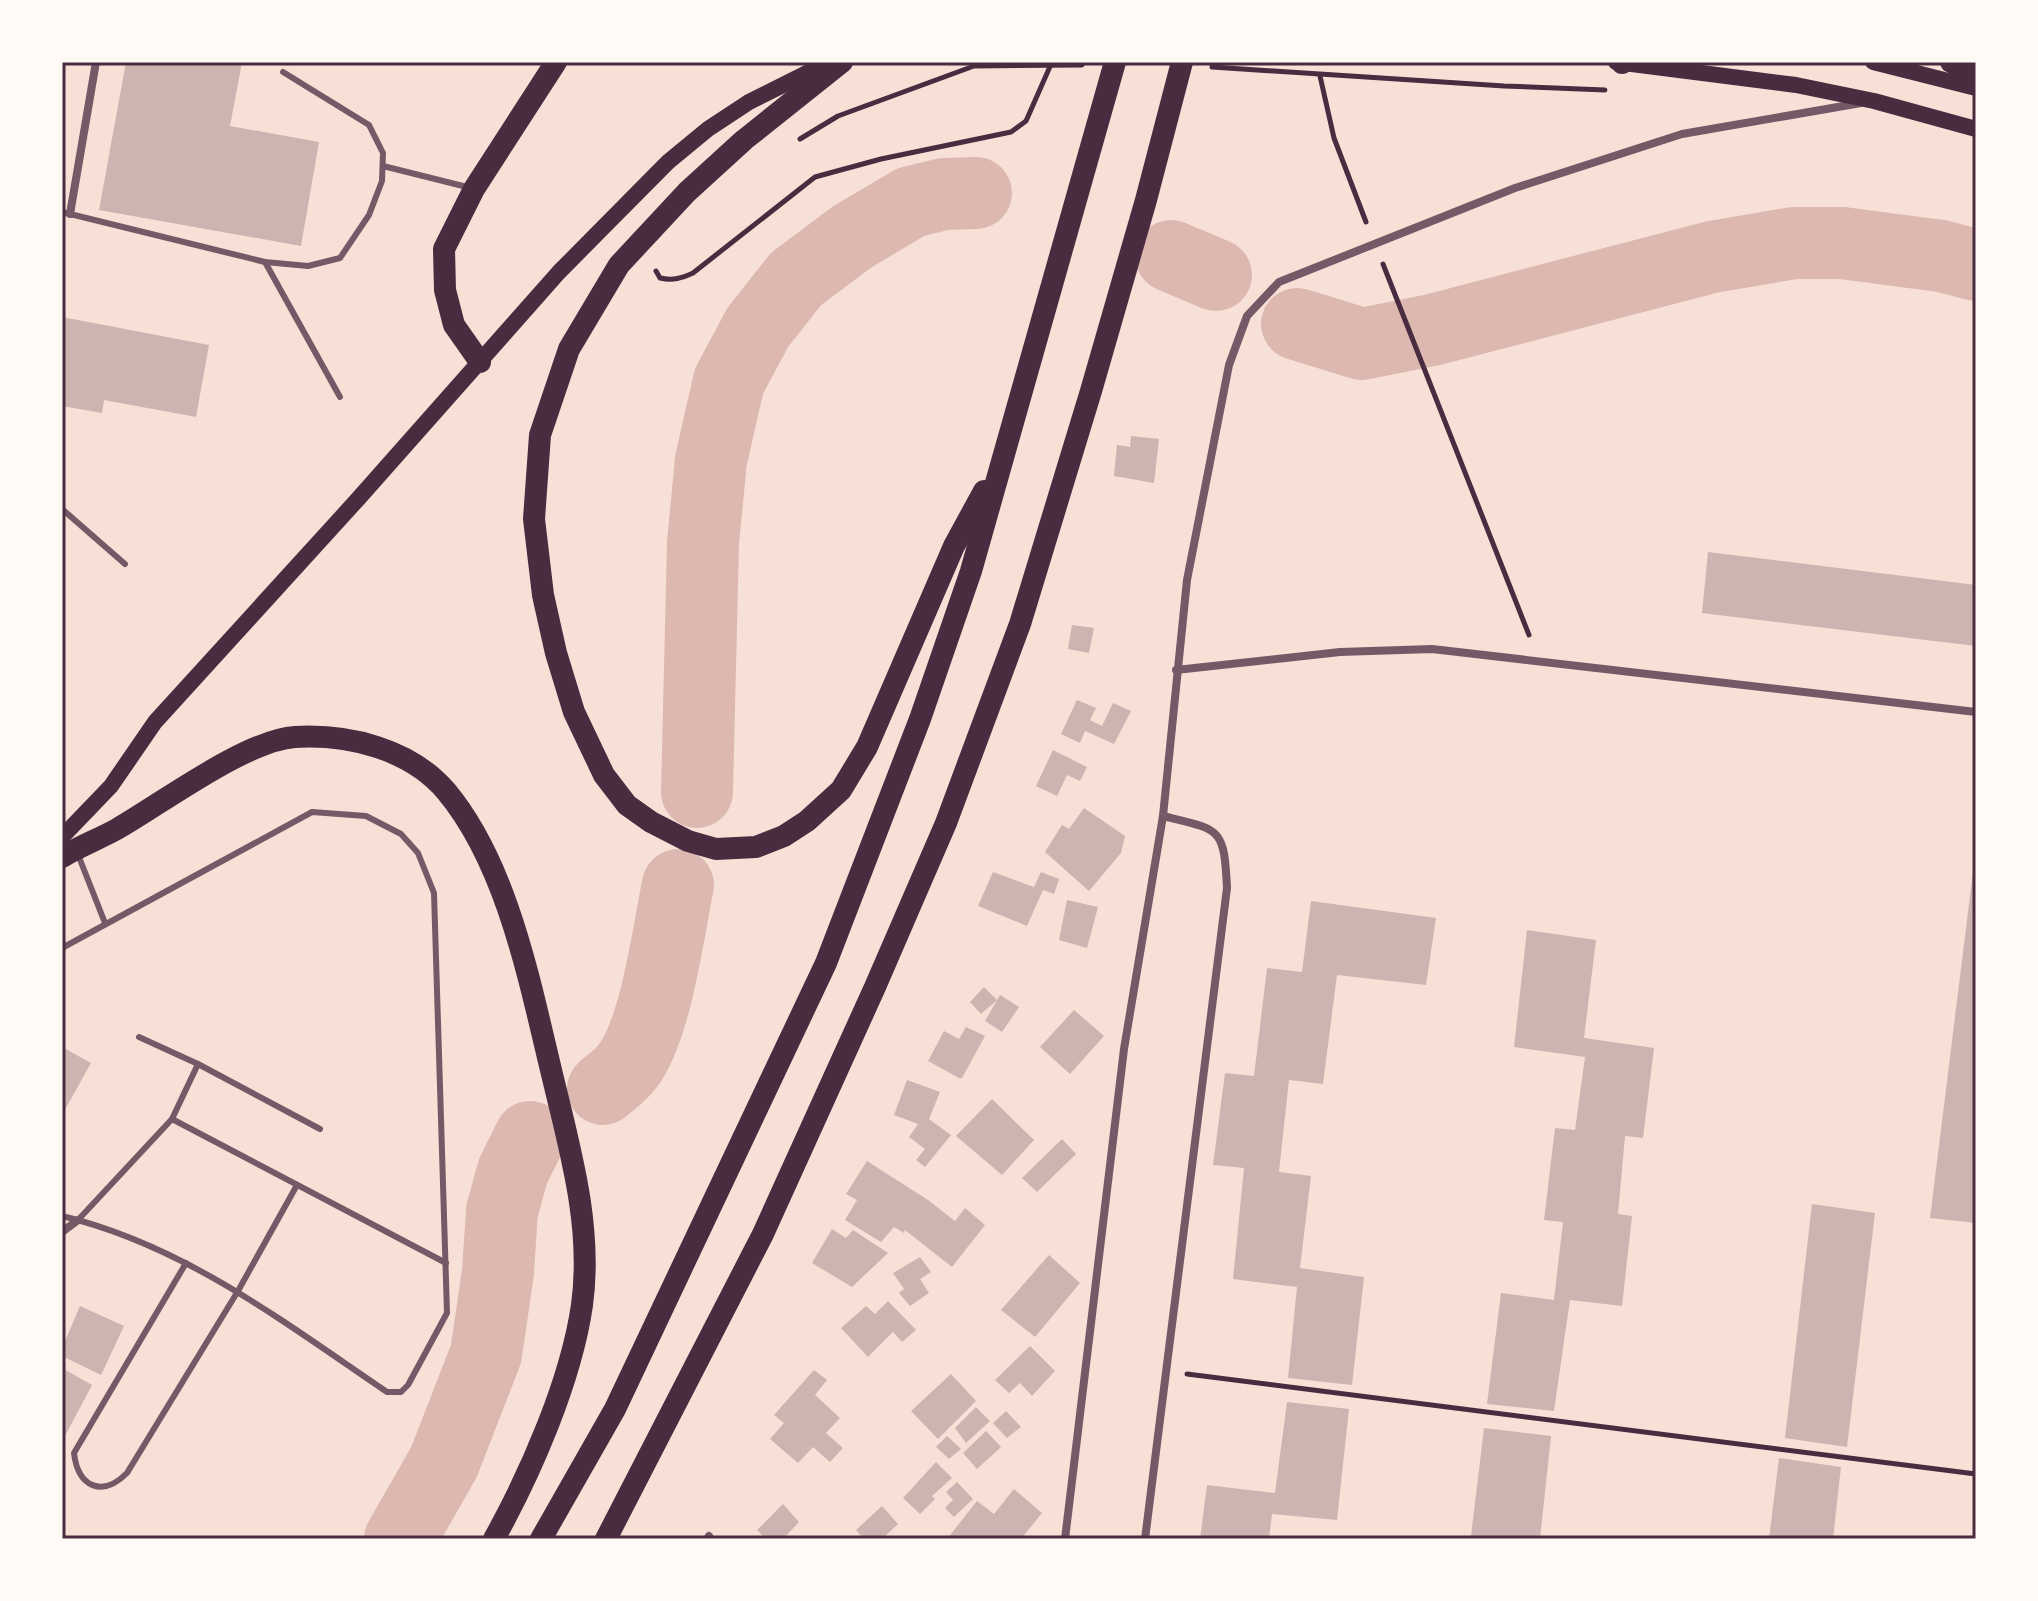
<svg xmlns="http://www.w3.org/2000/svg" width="2038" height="1601" font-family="'Source Sans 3',sans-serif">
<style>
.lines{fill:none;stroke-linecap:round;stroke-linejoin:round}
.river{stroke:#dcb8b0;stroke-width:72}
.building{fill:#ccb4b1}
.path{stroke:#4a2c40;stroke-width:5}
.service{stroke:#755966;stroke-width:6}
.minor{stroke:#755966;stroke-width:8}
.secondary{stroke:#4a2c40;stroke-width:16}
.trunk{stroke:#4a2c40;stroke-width:22}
.neatline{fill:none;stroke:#4a2c40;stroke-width:3}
</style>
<rect width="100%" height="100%" fill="#f7e1d7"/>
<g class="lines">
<g class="river">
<polyline points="1171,256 1216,275"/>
<polyline points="1297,324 1362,344 1432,330 1712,257 1794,243 1842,243 1941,256 1976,265"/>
<polyline points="697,792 703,543 711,460 729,381 758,327 796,279 852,237 911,202 944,194 976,193"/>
<path d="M603 1089C611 1082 621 1075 627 1067 656 1030 668 933 678 885"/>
<polyline points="400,1539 444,1462 486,1354 498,1272 502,1211 513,1171 530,1137"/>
</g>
</g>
<g class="building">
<polygon points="126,62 242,62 230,126 319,142 301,246 99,210"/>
<polygon points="62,317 209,345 196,417 104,400 102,413 62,406"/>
<polygon points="1131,436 1159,439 1154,483 1114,476 1117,445 1130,447"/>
<polygon points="1708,552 1976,585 1976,646 1702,613"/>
<polygon points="1072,625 1094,628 1089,653 1068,649"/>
<polygon points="1077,700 1096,708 1090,720 1102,726 1113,703 1131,711 1114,744 1085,731 1080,743 1061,734"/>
<polygon points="1053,750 1087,767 1080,781 1067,775 1057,796 1036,786"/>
<polygon points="1084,808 1125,836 1121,853 1089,891 1045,852 1062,825 1069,829"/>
<polygon points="1974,864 1976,864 1976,1223 1930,1218"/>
<polygon points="993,872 1034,887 1041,872 1059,879 1054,894 1043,890 1027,926 978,906"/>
<polygon points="1067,900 1098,907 1087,948 1059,940"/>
<polygon points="1311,901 1436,918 1426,985 1337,975 1323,1084 1289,1080 1279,1172 1311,1176 1300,1268 1364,1277 1352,1385 1288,1378 1297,1287 1233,1279 1244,1168 1213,1165 1225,1073 1254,1076 1267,968 1302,972"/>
<polygon points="1527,930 1596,940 1584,1038 1654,1048 1643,1138 1625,1136 1618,1214 1632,1216 1622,1306 1570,1300 1554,1411 1487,1404 1501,1293 1554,1300 1563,1222 1544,1220 1555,1128 1575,1130 1585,1057 1514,1047"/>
<polygon points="984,987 997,1000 981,1014 970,1002"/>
<polygon points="1000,995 1019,1007 1002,1032 985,1021"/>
<polygon points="1074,1010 1104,1036 1070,1074 1040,1047"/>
<polygon points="966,1027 985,1036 962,1078 959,1078 928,1061 944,1031 959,1039"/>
<polygon points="62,1047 91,1063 62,1115"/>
<polygon points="907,1080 940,1092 929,1119 951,1135 925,1167 916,1160 925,1149 909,1137 918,1124 894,1115"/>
<polygon points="992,1099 1034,1140 1002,1175 956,1136"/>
<polygon points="1062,1139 1076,1154 1037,1192 1022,1178"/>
<polygon points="867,1161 928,1200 955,1221 965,1208 985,1225 952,1267 905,1230 904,1233 894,1227 881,1242 845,1220 857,1200 846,1194"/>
<polygon points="1812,1204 1875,1213 1847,1447 1785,1438"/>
<polygon points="832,1229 846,1238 853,1230 888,1253 852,1287 812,1263"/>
<polygon points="1049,1255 1080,1283 1035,1337 1001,1310"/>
<polygon points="920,1257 931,1272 920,1279 929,1293 910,1306 899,1293 904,1289 893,1273"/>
<polygon points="888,1301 916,1330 902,1342 893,1332 868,1357 841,1328 866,1306 875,1314"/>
<polygon points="80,1306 124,1326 101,1375 62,1356 62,1348"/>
<polygon points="1030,1346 1055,1371 1032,1396 1020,1383 1009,1393 995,1380"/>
<polygon points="62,1368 92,1385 65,1436 62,1434"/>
<polygon points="814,1370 827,1380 815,1395 840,1418 826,1433 843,1448 830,1462 813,1447 798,1463 770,1439 784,1423 774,1415"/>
<polygon points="951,1374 976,1401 938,1439 911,1411"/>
<polygon points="1287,1402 1349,1409 1337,1520 1272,1514 1269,1539 1200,1539 1207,1485 1275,1493"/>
<polygon points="976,1407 990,1421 966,1443 955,1428"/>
<polygon points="1006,1411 1021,1427 1007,1438 993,1423"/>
<polygon points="1484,1428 1551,1436 1540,1539 1498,1539 1471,1536"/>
<polygon points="986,1431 1001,1447 977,1469 963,1453"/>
<polygon points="947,1436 961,1449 949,1459 936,1447"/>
<polygon points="1779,1458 1841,1467 1833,1539 1769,1539"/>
<polygon points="936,1462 952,1478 932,1496 935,1499 920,1514 903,1498"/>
<polygon points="957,1482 973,1499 954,1517 945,1508 953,1500 946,1492"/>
<polygon points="1014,1489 1042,1513 1021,1539 947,1539 977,1501 994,1514"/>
<polygon points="783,1504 799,1522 783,1539 766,1539 757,1530"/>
<polygon points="882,1506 898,1524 882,1539 864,1539 856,1530"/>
</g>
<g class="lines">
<g class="path">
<polyline points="1212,67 1504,86 1605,90"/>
<polyline points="1320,76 1334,138 1366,222"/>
<polyline points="800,139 838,116 974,66 1082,65"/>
<polyline points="1383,264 1529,635"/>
<path d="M656 271 660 278C673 281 682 278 693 273L815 177 881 159 1011 132 1026 121 1052 62"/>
<polyline points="1187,1374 1976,1474"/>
</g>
<g class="service">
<polyline points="383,166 471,188"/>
<polyline points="62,212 265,262 308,266 340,258 369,215 382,181 383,153 369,125 283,72"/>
<polyline points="265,262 340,397"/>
<polyline points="62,509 125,564"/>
<polyline points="77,852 105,923"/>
<path d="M62 948 312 812 366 816 401 834 418 853 434 893 447 1313 408 1385 401 1392H387C285 1323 184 1245 62 1216"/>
<polyline points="139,1037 198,1064 320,1129"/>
<polyline points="172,1119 446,1263"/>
<polyline points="78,1220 172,1119 198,1064"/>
<path d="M186 1263 74 1453C78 1487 102 1498 127 1473L238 1291 297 1185"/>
</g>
<g class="minor">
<polyline points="70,214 96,62"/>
<polyline points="1176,670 1340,652 1432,649 1976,712"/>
<polyline points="62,1232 78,1220"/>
<polyline points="707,1539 709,1536"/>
<polyline points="1065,1539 1124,1049 1163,816 1187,580 1229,365 1247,316 1279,282 1515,188 1682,134 1861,103"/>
<path d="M1145 1539 1227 888C1224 827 1221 830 1163 816"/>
</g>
<g class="secondary">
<polyline points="1616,62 1796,85 1874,101 1976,129"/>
<polyline points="1873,62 1976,88"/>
<polyline points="62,837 111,786 155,722 358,499 559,272 668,162 708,129 749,102 829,62"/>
</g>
<g class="trunk">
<polyline points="842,62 744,140 687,192 619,265 569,349 540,435 534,519 543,595 556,653 574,712 604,775 627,805 651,822 688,841 716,849 756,847 784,836 807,821 841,790 867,747 954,546 984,491"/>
<polyline points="1951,62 1976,73"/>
<polyline points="1622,63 1623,62"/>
<polyline points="480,362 454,325 445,290 444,249 474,189 556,62"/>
<path d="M62 857C80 846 99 839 117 829 161 804 246 740 295 737 349 734 410 749 446 791 507 864 529 979 551 1070 569 1146 593 1225 582 1305 571 1381 531 1472 494 1539"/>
<polyline points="541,1539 615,1409 826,963 920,719 971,571 1115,62"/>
<polyline points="606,1539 763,1234 875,987 946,823 1020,624 1091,391 1146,200 1182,62"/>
</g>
</g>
<rect width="2038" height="1601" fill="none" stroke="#fffaf5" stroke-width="128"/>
<rect x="64" y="64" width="1910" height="1473" class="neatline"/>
</svg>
